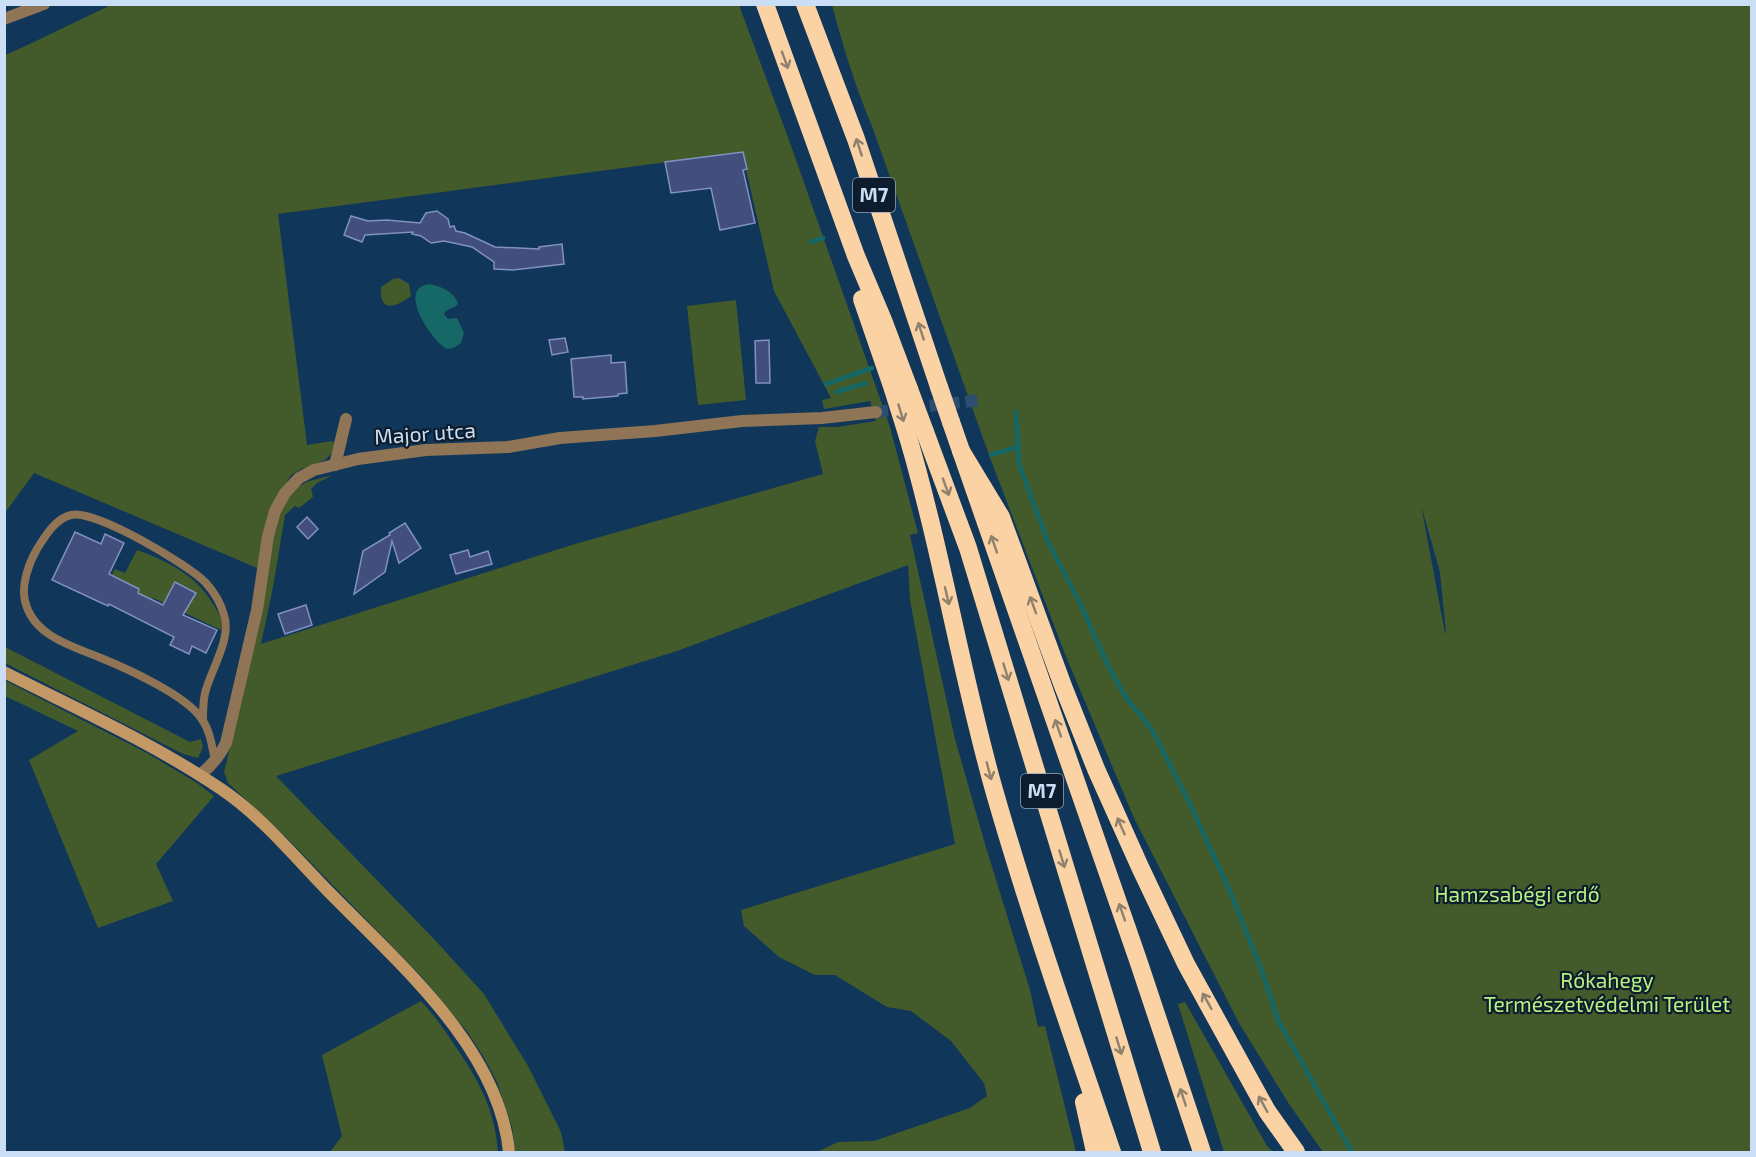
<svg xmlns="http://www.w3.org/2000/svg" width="1756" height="1157" font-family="'Exo 2',sans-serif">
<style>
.green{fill:#435b2b;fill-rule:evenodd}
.water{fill:#156865}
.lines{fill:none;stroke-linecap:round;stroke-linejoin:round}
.stream{stroke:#156865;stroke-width:4.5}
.building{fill:#424f7c;stroke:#8191c3;stroke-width:1.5}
.minor-tunnel{stroke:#2c4f71;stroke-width:12;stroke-dasharray:12 6;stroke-linecap:butt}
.service{stroke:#8f7455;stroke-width:8}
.minor{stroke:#8f7455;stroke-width:12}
.secondary{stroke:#c39865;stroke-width:12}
.motorway{stroke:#fad2a4;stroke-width:18}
.motorway-bridge{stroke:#fad2a4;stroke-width:18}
.oneway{stroke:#8f816e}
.labels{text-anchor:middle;stroke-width:4.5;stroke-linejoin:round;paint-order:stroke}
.shield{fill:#0d1d2d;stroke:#91a5b9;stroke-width:1.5}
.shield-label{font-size:20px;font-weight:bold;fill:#cadff5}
.street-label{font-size:21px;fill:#cadff5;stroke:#0d1d2d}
.park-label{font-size:21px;fill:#b8f17f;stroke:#0d1d2d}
</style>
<rect width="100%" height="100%" fill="#10365a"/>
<g class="green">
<polygon points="111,5 739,5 789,140 890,427 918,533 910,535 955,739 985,844 1030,990 1038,1027 1045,1026 1076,1152 817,1152 838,1142 874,1141 970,1108 987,1096 984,1083 951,1041 911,1011 887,1007 835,975 815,975 779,957 744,926 741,910 955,844 910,600 908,565 677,651 276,776 434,939 484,994 528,1066 561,1132 565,1152 515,1152 512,1127 497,1082 483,1056 468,1033 423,978 285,836 228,783 224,772 263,611 269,559 276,521 285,502 294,490 306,482 333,475 317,483 311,489 313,497 299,508 295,506 285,515 273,587 261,644 575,544 823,474 815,441 819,427 837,427 876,421 870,401 824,409 822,400 831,398 774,291 742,152 278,214 307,445 332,441 335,445 331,454 325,460 301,469 291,475 272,508 257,568 34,473 5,513 5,55 17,50"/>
<path d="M832 5H1751V1152H1323L1289 1104 1239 1023 1134 818 1065 654 989 455 873 129C856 88 843 47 832 5ZM1421 505 1440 572 1446 633H1445Z"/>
<path d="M399 278 409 284 411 296C395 308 379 313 381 287L393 279Z"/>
<polygon points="736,300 746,400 698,405 687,306"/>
<path d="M137 550C167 561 196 575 213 604 219 613 223 620 221 630L153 598 145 604 111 577 115 569 125 573Z"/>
<polygon points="5,647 190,742 201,739 203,747 198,758 183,754 5,663"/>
<polygon points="4,680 147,753 197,783 214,796 156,864 173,901 98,928 29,760 78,731 5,696"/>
<path d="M421 1001C434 1015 445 1030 455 1046 479 1080 495 1110 498 1152H330L342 1136 322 1055Z"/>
<polygon points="1185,1002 1267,1146 1273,1152 1224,1152 1178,1004"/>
</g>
<path class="water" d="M430 284C442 287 455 292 458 304 454 309 448 307 444 314L448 319 457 318 464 333 461 343C457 346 452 349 448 349 437 348 393 287 430 284Z"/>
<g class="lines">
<g class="stream">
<polyline points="811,242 823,238"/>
<polyline points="826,384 872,368"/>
<polyline points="836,392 866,383"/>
<polyline points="1016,412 1019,464 1048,542 1080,603 1109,668 1127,699 1151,728 1189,802 1229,889 1261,969 1278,1020 1352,1152"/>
<polyline points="991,455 1017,447"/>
</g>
</g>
<g class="building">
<polygon points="743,152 747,169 743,170 755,223 720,230 711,188 671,193 665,162"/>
<polygon points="437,211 448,219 450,227 454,226 456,231 465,233 495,247 539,249 539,247 562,244 564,264 513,270 494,269 494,262 472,247 444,241 431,243 421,236 412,234 413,232 365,235 362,242 344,235 351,216 368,221 387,220 420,223 426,213"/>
<polygon points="565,338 568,352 552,355 549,340"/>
<polygon points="769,340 770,383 756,383 755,341"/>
<polygon points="611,355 611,363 625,362 627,393 618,394 618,396 583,399 583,397 574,397 571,359"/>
<polygon points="307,517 318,529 308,539 297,527"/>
<polygon points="405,523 421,548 399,563 392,541 385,572 354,594 363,551 390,535 389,533"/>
<polygon points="75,532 101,544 105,534 124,543 109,574 139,589 138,593 163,605 175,582 196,593 183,615 217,630 206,653 192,646 189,654 170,645 174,637 109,604 108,606 52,580"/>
<polygon points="468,550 470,557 488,551 492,564 456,574 450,555"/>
<polygon points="306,605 312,625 285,634 278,614"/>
</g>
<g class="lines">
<polyline class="minor-tunnel" points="876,412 980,400"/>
<path class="service" d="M203 720C203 710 203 702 205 693 211 669 232 639 224 615 221 604 214 592 206 583 189 565 95 509 71 515 55 519 45 536 37 549 29 563 21 584 25 601 33 636 72 646 101 658 128 669 185 695 201 718 210 730 212 746 215 761"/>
<g class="minor">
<polyline points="4,19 44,4"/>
<polyline points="335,465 346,419"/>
<path d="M200 775C211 766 220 756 226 743L257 610 268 536 275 511 285 493 299 478 314 470 358 459 426 450 508 447 560 438 655 431 742 421 822 418 876 412"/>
</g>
<path class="secondary" d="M4 672C77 709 153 743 221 789 260 815 293 855 326 889 396 961 499 1047 509 1152"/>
<g class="motorway">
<polyline points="765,4 856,256 883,320 909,389"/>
<polyline points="805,4 856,139 939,387"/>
<polyline points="862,299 893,389"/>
<polyline points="951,422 1138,960 1202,1152"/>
<polyline points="925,432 968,548 1152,1152"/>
<path d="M908 437C942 553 961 673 994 790 1029 912 1071 1032 1112 1152"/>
<polyline points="961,451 1001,517 1063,686 1096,769 1140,867 1186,964 1267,1111 1296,1152"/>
<polyline points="1084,1102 1095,1152"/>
</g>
<g class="motorway-bridge">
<polyline points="939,387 951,422"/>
<polyline points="893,389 908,437"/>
<polyline points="909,389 925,432"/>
</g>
</g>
<defs><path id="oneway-shaft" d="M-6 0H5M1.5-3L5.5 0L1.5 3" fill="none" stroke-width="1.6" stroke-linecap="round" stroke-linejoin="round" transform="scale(1.5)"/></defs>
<g class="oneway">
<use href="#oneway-shaft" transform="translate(785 60) rotate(70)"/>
<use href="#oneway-shaft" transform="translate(859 147) rotate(-108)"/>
<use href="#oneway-shaft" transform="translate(921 331) rotate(-108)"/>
<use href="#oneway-shaft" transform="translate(901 413) rotate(73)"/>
<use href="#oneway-shaft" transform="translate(946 487) rotate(70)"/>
<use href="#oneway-shaft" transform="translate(994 544) rotate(-109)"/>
<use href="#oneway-shaft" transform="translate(947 596) rotate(77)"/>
<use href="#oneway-shaft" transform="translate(1033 605) rotate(-110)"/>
<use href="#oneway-shaft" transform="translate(1006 672) rotate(73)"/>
<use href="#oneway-shaft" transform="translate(1058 728) rotate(-109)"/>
<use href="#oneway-shaft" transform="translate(989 771) rotate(75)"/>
<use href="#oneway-shaft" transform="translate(1121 826) rotate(-114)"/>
<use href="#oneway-shaft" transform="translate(1062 859) rotate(73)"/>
<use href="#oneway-shaft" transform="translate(1122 912) rotate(-109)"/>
<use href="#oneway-shaft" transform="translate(1207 1001) rotate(-119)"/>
<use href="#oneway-shaft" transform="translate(1119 1046) rotate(73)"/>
<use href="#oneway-shaft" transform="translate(1183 1097) rotate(-108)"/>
<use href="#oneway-shaft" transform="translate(1263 1104) rotate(-119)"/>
</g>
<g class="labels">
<g class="shield">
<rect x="853" y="178" width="42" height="34" rx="4.5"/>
<rect x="1021" y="774" width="42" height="34" rx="4.5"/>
</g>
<g class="shield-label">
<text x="874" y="202">M7</text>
<text x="1042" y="798">M7</text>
</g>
<g class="street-label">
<text transform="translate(425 434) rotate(-4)" y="7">Major utca</text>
</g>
<g class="park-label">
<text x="1517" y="902">Hamzsabégi erdő</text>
<text x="1607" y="988">Rókahegy<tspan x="1607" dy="24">Természetvédelmi Terület</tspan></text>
</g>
</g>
<rect width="1756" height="1157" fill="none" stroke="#cadff5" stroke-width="12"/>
</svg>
